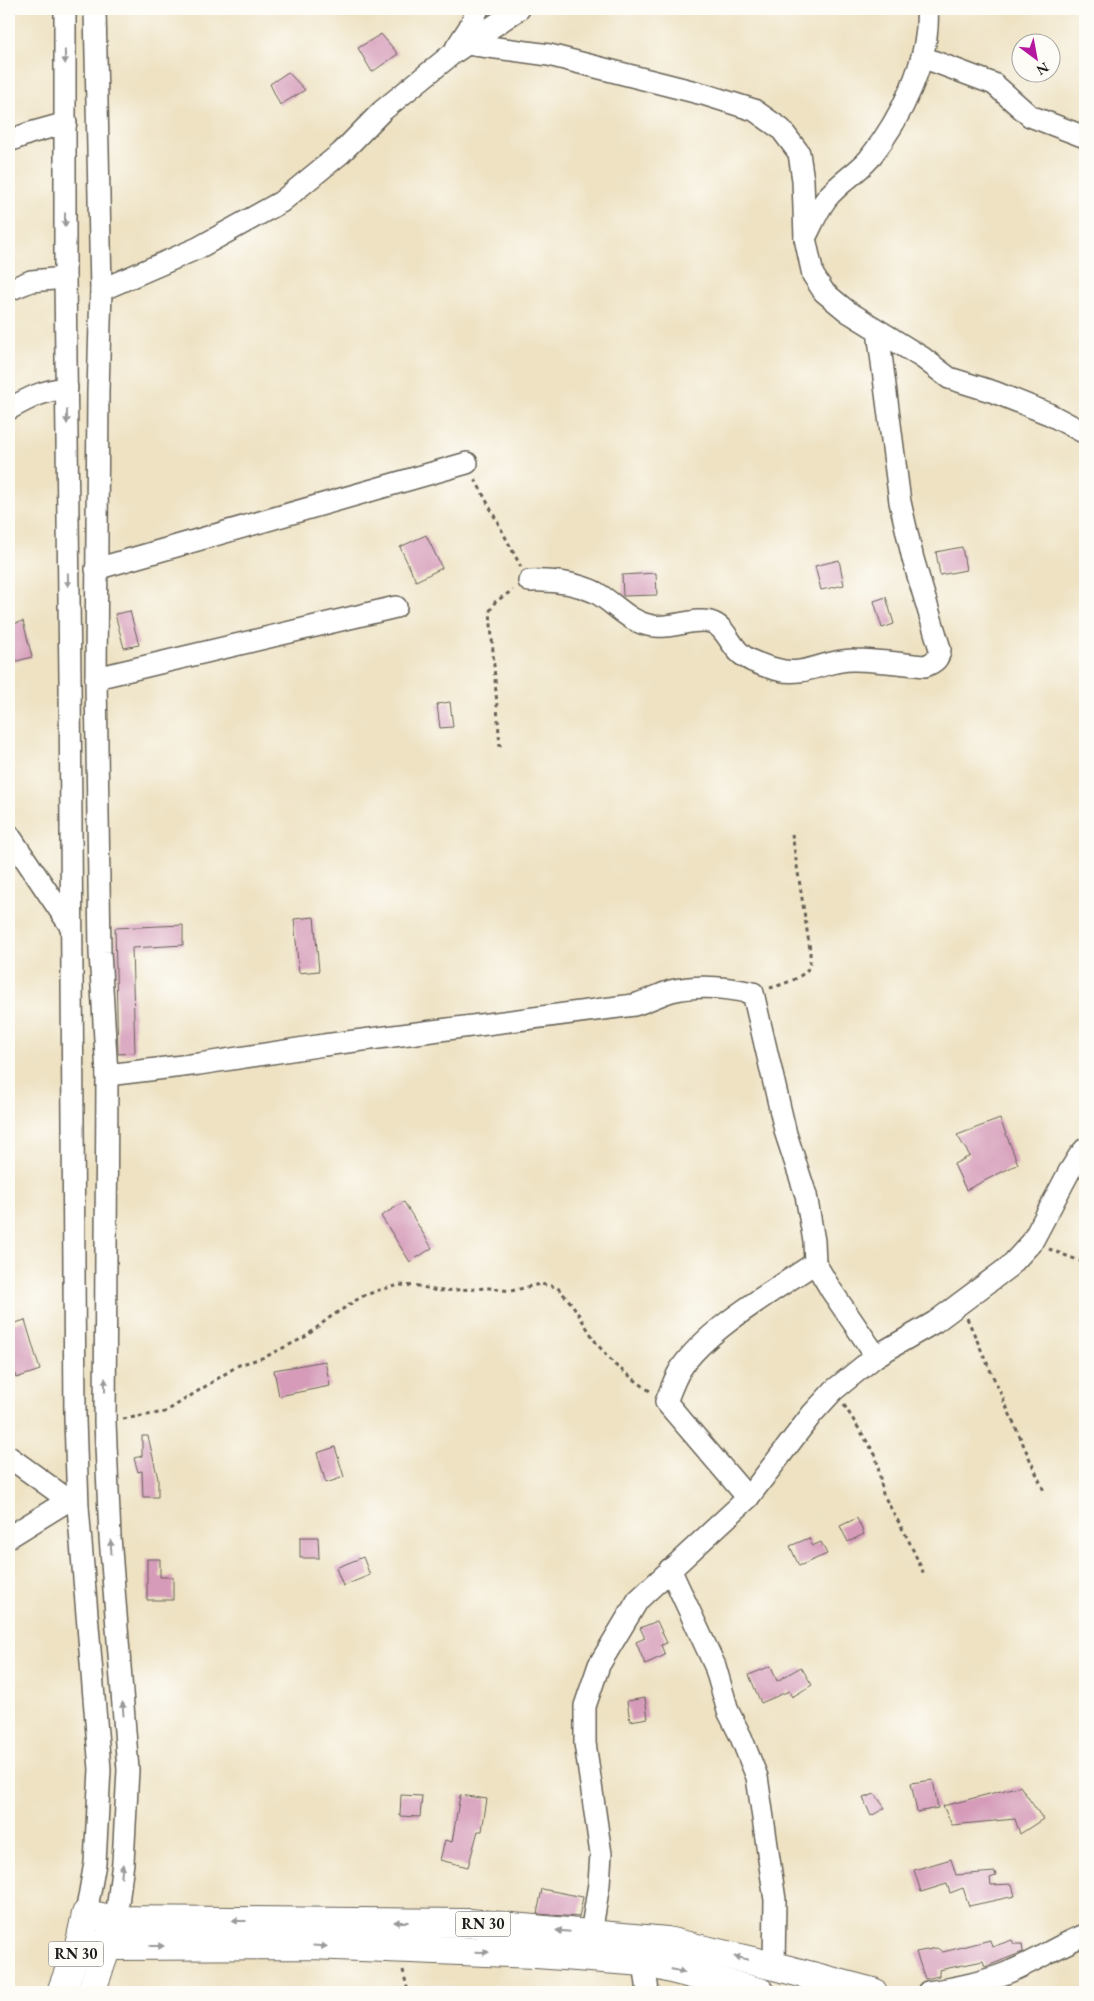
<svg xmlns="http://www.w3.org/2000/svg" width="1094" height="2001" font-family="'EB Garamond',serif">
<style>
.building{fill:#d59bb9}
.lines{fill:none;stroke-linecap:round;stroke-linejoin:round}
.minor-casing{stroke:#666156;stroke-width:24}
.major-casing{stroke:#666156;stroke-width:30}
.path{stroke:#666156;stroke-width:3;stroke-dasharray:4 4;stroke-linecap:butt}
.minor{stroke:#fff;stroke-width:21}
.major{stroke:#fff;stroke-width:28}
.oneway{fill:#999}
.labels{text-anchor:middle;stroke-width:4.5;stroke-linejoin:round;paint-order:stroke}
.shield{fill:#fdfcf7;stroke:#605f5e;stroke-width:1}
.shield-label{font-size:15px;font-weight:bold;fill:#1c1c1c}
</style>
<rect width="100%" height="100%" fill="#fdfcf7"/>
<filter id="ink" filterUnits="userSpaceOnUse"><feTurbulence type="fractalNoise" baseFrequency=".02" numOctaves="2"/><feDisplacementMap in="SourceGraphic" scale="10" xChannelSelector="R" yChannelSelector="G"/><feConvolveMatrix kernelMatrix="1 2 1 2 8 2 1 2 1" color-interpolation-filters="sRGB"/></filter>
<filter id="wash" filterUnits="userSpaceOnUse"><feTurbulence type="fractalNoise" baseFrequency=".0096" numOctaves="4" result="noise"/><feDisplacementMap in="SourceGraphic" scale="20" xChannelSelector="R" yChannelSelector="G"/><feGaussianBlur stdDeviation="1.12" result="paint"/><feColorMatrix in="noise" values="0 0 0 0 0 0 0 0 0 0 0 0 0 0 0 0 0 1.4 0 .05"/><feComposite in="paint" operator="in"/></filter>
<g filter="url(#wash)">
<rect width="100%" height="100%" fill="#eee2c3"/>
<g id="blocks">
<g class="building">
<polygon points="381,34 398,54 372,72 358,48"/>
<polygon points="288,72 305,90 280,105 270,84"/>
<polygon points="426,535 442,568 416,581 400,547"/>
<polygon points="962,547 966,570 940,575 936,552"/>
<polygon points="839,560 844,585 821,590 815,566"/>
<polygon points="656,573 657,595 623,596 622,575"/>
<polygon points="886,597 894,624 882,628 874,601"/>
<polygon points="130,611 139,645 124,648 115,614"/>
<polygon points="23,621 32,657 13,662 9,645 9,625"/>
<polygon points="450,702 453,727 440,728 437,704"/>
<polygon points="314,917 319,971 299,973 294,919"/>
<polygon points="183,925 183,945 132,948 135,1053 118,1054 115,928"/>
<polygon points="1000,1119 1018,1164 966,1190 954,1164 970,1156 957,1135"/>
<polygon points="404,1202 432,1248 410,1262 381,1216"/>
<polygon points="25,1320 40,1370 16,1378 9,1352 9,1325"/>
<polygon points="325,1361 330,1386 279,1396 274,1370"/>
<polygon points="142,1436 148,1436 158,1479 158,1497 143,1497 142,1471 138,1472 134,1458 142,1456"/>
<polygon points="335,1447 344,1477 326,1483 317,1453"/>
<polygon points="857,1518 864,1534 848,1542 840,1526"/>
<polygon points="300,1537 318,1537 319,1558 300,1558"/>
<polygon points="809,1538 812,1546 821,1542 827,1554 799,1566 790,1546"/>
<polygon points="363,1557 370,1575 343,1586 336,1568"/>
<polygon points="147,1559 160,1559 160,1577 173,1577 173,1600 147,1600"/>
<polygon points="657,1621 667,1643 661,1645 665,1655 645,1664 636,1642 645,1638 640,1628"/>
<polygon points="771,1666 777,1681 801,1667 812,1685 792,1697 789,1691 761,1703 749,1675"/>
<polygon points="645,1698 648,1718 630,1721 627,1701"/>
<polygon points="933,1780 938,1808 917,1812 911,1783"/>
<polygon points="1020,1786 1043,1819 1020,1834 1015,1819 952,1825 943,1806"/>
<polygon points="875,1794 885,1808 871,1816 863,1798"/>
<polygon points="401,1795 422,1796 420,1817 400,1816"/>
<polygon points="460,1795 487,1799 482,1831 478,1831 468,1867 440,1860 445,1840 452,1842"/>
<polygon points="951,1859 956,1875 995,1872 996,1876 990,1878 991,1885 1012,1884 1015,1896 969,1906 963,1888 950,1893 947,1884 921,1892 914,1870"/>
<polygon points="542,1889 583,1897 579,1917 537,1914"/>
<polygon points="990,1940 992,1947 1012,1940 1014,1944 1022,1944 1023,1952 985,1967 983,1961 939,1970 939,1976 925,1979 916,1952 937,1948 943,1952"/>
</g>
</g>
</g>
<g filter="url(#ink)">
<use href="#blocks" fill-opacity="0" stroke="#666156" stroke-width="1"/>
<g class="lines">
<g class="minor-casing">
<g id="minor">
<polyline points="65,9 65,278 70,679 75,1419 78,1507 100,1769 95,1863 86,1914"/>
<polyline points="95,9 101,290 98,391 96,678 100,952 107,1075 105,1422 110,1537 128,1770 123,1862 116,1920"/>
<polyline points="467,44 549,55 703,94 754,110 781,129 799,153 803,180 805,238 813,275 824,292 847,311 923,358 949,378 994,392 1049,414 1085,433"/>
<polyline points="456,48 469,28 478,9"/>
<polyline points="922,57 994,84 1030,116 1085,137"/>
<polyline points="9,141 30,133 66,123"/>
<path d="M805 238C812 225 818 209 827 198 839 183 857 173 869 159 900 120 931 59 927 9"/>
<polyline points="9,290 31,281 65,278"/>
<polyline points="101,290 198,248 281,202 341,153 382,111 452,54 519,9"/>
<path d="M9 409C31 397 42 391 67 388"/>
<polyline points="96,569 467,463"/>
<path d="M529 581C552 580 573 582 595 592 615 603 629 623 653 626 672 629 698 616 713 623 726 628 730 645 741 654 750 662 767 667 779 670 805 677 828 659 854 660 877 660 902 664 925 666 935 662 939 659 940 649L913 559 900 502 878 331"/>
<polyline points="96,678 396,607"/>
<polyline points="9,835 71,927"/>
<path d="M107 1075 199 1064 324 1045 634 1005C647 1001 659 995 671 991 699 984 726 987 753 993L786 1134 806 1195 814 1241 815 1263 831 1290 876 1356"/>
<polyline points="9,1457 78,1507"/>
<path d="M748 1498 666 1402C670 1392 674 1380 680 1370 705 1330 775 1290 815 1263"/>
<polyline points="9,1537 69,1500"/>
<polyline points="670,1569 715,1666 728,1711 741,1737 757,1777 775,1900 774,1966"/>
<polyline points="591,1934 599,1884 601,1854 585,1743 585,1706 599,1665 638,1600 748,1498 812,1414 834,1390 876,1356 935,1322 1010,1266 1032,1242 1069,1172 1079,1156 1085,1149"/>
<polyline points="644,1962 648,1992"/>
<path d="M928 1992C957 1988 982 1983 1009 1972 1036 1961 1059 1945 1085 1935"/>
</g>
</g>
<g class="major-casing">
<g id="major">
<polyline points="80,1942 108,1946 311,1945 536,1954 644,1962 760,1992"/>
<polyline points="61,1992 80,1942 86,1914 116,1920 469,1923 667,1941 774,1966 873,1992"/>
<polyline points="91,1992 113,1930"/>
</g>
</g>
<g class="path">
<polyline points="475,479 521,567"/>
<polyline points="500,747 490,611 495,602 513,590"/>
<path d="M770 988C781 985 800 979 807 970 811 965 810 956 810 950L792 834"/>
<polyline points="1049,1249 1085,1263"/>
<polyline points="967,1318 1044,1491"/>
<polyline points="844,1405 876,1456 883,1494 908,1539 924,1574"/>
<polyline points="123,1419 165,1412 239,1365 265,1357 305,1337 329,1318 361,1297 379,1290 400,1285 419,1286 437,1291 489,1288 511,1291 540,1284 557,1287 572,1304 597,1344 615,1365 651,1392"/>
<polyline points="403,1970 408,1992"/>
</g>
<use href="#minor" class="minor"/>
<use href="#major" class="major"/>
</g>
<defs><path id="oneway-solid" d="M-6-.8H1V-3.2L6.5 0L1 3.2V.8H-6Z" transform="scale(1.25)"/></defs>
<g class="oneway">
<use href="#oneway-solid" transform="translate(65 57) rotate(89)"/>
<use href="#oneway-solid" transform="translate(65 220) rotate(90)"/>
<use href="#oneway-solid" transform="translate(67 417) rotate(90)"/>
<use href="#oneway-solid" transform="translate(68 580) rotate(89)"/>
<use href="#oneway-solid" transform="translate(105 1385) rotate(-90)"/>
<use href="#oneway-solid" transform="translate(111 1547) rotate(-94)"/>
<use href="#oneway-solid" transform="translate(123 1709) rotate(-94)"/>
<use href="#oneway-solid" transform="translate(122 1871) rotate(-83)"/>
<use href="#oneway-solid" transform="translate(239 1921) rotate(-180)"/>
<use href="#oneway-solid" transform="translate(401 1922) rotate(-180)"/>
<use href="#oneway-solid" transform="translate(563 1931) rotate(-175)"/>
<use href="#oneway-solid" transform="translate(157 1946)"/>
<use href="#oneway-solid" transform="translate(320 1946) rotate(3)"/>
<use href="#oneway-solid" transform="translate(482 1952) rotate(2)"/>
<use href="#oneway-solid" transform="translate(741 1958) rotate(-167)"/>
<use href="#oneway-solid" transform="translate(678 1971) rotate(15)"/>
</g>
</g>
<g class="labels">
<g class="shield">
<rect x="455.5" y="1911.5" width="55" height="25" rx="4"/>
<rect x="48.5" y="1941.5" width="55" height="25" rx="4"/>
</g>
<g class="shield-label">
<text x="483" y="1929">RN 30</text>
<text x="76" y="1959">RN 30</text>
</g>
</g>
<rect width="1094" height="2001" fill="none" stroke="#fdfcf7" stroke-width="30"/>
<g transform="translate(1036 58) rotate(148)"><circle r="24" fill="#fdfcf7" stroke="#a3a29f"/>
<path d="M0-4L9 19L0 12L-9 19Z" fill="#b5179e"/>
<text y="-8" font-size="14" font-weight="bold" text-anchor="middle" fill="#1c1c1c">N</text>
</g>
</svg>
